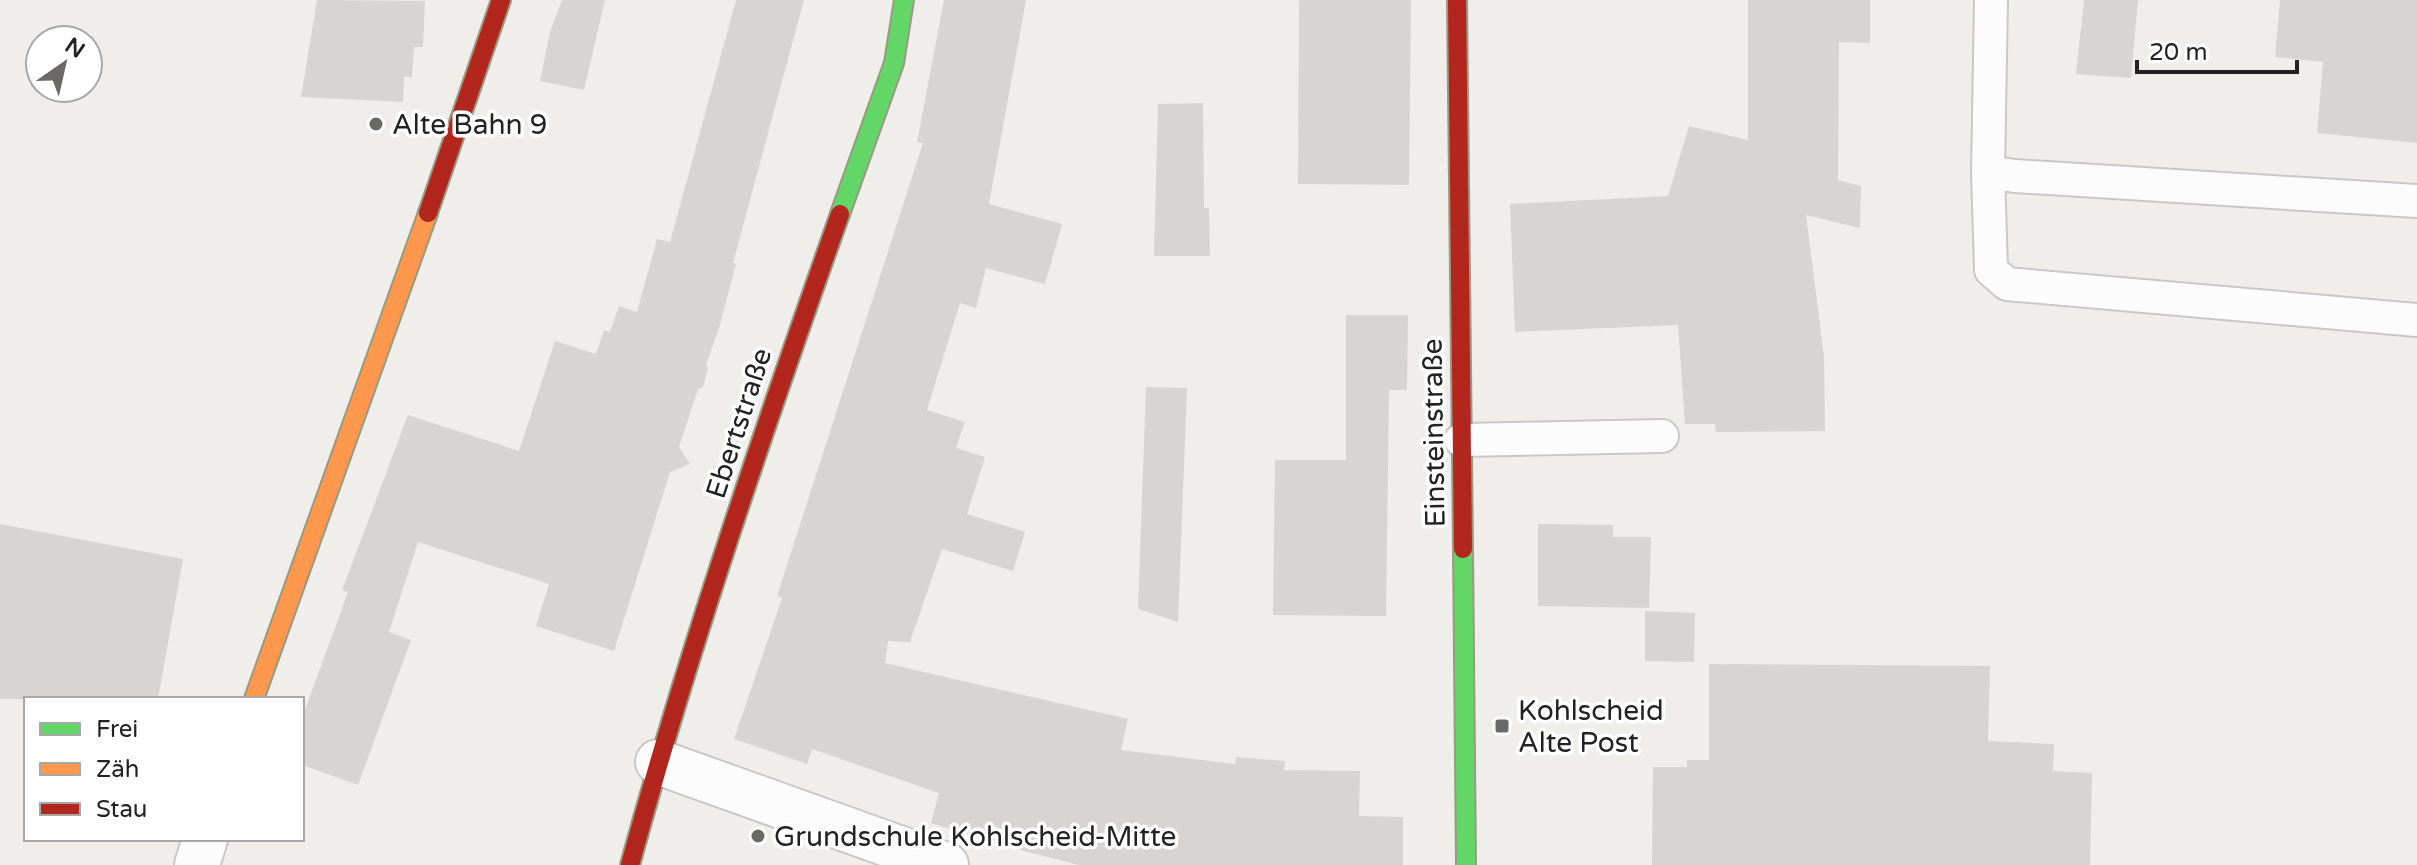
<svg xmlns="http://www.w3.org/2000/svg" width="2417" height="865" font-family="'Varela Round',sans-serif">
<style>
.building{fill:#d7d4d2}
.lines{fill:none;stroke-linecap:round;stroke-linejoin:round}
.lane-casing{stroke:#c9c8c7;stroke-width:36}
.street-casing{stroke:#c9c8c7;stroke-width:48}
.fast-casing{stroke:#999a82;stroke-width:22}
.slow-casing{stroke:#999a82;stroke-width:22}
.jam-casing{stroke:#999a82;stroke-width:22}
.lane{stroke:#fdfcfc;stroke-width:32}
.street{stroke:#fdfcfc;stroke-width:44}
.fast{stroke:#63d668;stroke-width:18}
.slow{stroke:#ff974d;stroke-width:18}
.jam{stroke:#b3261e;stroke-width:18}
.poi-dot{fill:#6a6968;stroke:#fff;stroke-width:3}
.labels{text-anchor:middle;stroke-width:7;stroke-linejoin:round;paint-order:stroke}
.poi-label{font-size:28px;fill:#222;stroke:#fff;text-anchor:start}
.street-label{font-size:28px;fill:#222;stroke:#fff}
</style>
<rect width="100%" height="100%" fill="#f0eeeb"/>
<g class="building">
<polygon points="317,0 425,1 423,47 414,47 412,77 404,77 403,102 301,97"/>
<polygon points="562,0 605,0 584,90 540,81 550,32"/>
<polygon points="736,0 804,0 733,263 736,264 719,328 706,364 708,368 703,387 698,389 679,447 690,464 670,472 614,651 536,626 549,584 418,542 389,632 411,640 358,785 302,765 302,718 348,592 342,590 408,415 519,451 555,341 596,354 604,330 610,332 619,306 637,312 657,239 670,242"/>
<polygon points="944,0 1026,0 989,204 1062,224 1045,284 986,268 976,308 960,303 927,410 965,422 956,448 985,457 967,514 1025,532 1013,571 942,549 910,642 888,641 885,663 1128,719 1121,750 1235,764 1236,757 1285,761 1284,770 1360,771 1359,816 1403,817 1403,865 1079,865 1016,849 931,823 939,793 812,749 807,764 734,739 782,598 777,596 923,143 917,142"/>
<polygon points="1299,0 1411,0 1409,185 1298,184"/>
<polygon points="1748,0 1870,0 1870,43 1839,42 1838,180 1861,186 1860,228 1806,215 1824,357 1825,431 1716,432 1715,424 1685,424 1678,325 1515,332 1510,204 1668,196 1689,126 1748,140"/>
<polygon points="2084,0 2138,0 2131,78 2076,74"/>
<polygon points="2280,0 2417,0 2417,143 2317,133 2323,62 2275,57"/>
<polygon points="1203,103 1204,208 1209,208 1210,256 1154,256 1158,104"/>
<polygon points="1346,315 1408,315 1407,390 1389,390 1386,616 1273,615 1275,460 1346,460"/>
<polygon points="1146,387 1187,388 1178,622 1138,609"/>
<polygon points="0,524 183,559 158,699 0,699"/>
<polygon points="1538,524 1613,525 1613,537 1651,537 1649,608 1538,606"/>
<polygon points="1645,611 1695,613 1694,662 1645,661"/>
<polygon points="1709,664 1990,666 1988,741 2054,744 2053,771 2092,773 2090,865 1652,865 1653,767 1687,767 1687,760 1709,760"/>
</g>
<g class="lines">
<g class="lane-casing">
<g id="lane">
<polyline points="1991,0 1988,172 2015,176 2417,201"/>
<polyline points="1988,172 1991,270 2007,284 2417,320"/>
<polyline points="1461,440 1662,436"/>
</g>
</g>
<g class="street-casing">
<g id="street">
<polyline points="658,762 946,865"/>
<polyline points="197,865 205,839"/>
</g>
</g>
<g class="fast-casing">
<g id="fast">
<polyline points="840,214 894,63 904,0"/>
<polyline points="1463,549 1466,865"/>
</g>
</g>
<g class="slow-casing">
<polyline id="slow" points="254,699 428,213"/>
</g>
<g class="jam-casing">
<g id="jam">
<polyline points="1457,0 1463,549"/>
<polyline points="428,213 501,0"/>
<path d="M630 865C690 645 764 429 840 214"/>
</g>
</g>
<use href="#lane" class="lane"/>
<use href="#street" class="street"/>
<use href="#fast" class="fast"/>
<use href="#slow" class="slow"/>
<use href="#jam" class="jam"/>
</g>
<g class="poi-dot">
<circle cx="376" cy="124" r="8"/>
<rect x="1494" y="718" width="16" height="16" rx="4"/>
<circle cx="758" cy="836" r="8"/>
</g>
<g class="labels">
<g class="poi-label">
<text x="392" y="134">Alte Bahn 9</text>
<text x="1518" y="720">Kohlscheid<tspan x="1518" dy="32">Alte Post</tspan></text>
<text x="774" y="846">Grundschule Kohlscheid-Mitte</text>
</g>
<g class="street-label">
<text transform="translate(738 423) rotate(-72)" y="10">Ebertstraße</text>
<text transform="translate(1433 433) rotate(-91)" y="10">Einsteinstraße</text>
</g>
</g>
<rect x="24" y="697" width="280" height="144" fill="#ffffff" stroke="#a7a7a7" stroke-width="2"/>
<rect x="40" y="723" width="40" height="12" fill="#63d668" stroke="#a7a7a7" stroke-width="2"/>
<text x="96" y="737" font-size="24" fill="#222222">Frei</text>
<rect x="40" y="763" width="40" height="12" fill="#ff974d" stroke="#a7a7a7" stroke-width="2"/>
<text x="96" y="777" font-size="24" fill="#222222">Zäh</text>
<rect x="40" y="803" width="40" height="12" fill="#b3261e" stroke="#a7a7a7" stroke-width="2"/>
<text x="96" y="817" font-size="24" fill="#222222">Stau</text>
<g transform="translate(64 64) rotate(34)"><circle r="38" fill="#ffffff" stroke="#a7a7a7" stroke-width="2"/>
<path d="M0-6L14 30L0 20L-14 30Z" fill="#6a6968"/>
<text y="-12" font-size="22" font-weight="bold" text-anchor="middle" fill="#222222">N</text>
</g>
<path d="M2137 60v12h160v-12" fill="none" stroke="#222222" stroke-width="4"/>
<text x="2149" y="60" font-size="24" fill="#222222" stroke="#ffffff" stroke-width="6" paint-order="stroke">20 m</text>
</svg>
